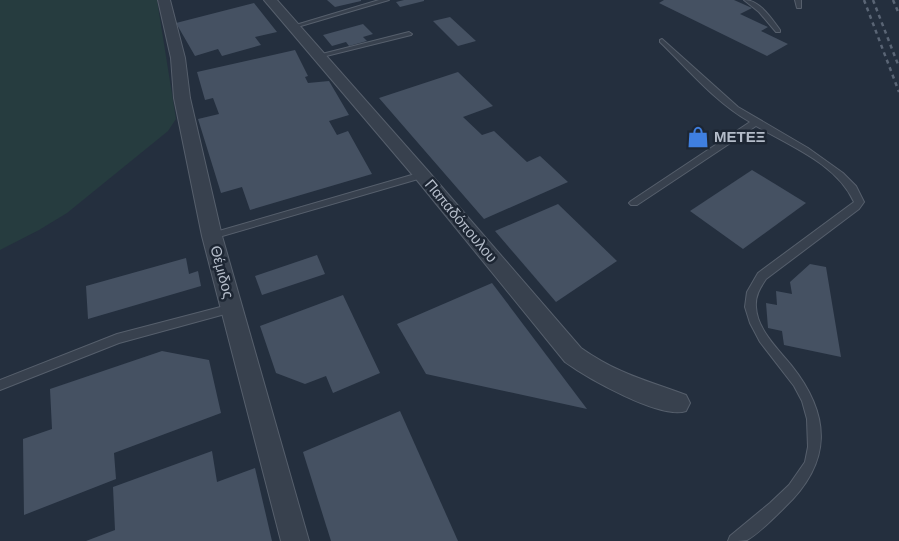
<svg xmlns="http://www.w3.org/2000/svg" width="899" height="541" font-family="'Nunito Sans',sans-serif">
<style>
.green{fill:#263c3f}
.building{fill:#455162}
.lines{fill:none;stroke-linecap:round;stroke-linejoin:round}
.lane-casing{stroke:#565f6c;stroke-width:2}
.street-casing{stroke:#565f6c;stroke-width:2}
.lane{fill:#38414e;fill-rule:evenodd}
.street{fill:#38414e;fill-rule:evenodd}
.rail{stroke:#5a6575;stroke-width:2.5;stroke-dasharray:4 4;stroke-linecap:butt}
.labels{text-anchor:middle;stroke-width:5;stroke-linejoin:round;paint-order:stroke}
.poi-label{font-size:15px;font-weight:bold;fill:#b4bcc9;stroke:#1d2633;text-anchor:start}
.street-label{font-size:15px;fill:#b4bcc9;stroke:#1d2633}
</style>
<rect width="100%" height="100%" fill="#242f3e"/>
<polygon class="green" points="0,0 157,0 176,119 168,131 67,213 39,230 0,250"/>
<g class="building">
<polygon points="327,0 361,0 361,1 335,7"/>
<polygon points="404,0 424,0 424,1 400,7 396,2"/>
<polygon points="664,0 734,0 752,8 740,14 768,27 761,31 788,44 767,56 659,3"/>
<polygon points="254,3 277,32 255,37 261,45 222,56 218,49 195,56 176,23"/>
<polygon points="450,17 476,41 458,46 433,21"/>
<polygon points="363,24 373,34 363,37 367,41 349,46 346,42 332,46 323,35"/>
<polygon points="295,50 308,76 305,77 308,83 329,81 349,115 329,121 337,135 348,131 372,174 250,210 242,187 221,193 198,119 219,114 213,98 205,100 197,72"/>
<polygon points="458,72 493,106 463,117 482,135 494,131 527,162 540,156 568,182 484,219 379,98"/>
<polygon points="752,170 806,203 743,249 690,211"/>
<polygon points="558,204 617,261 556,302 495,231"/>
<polygon points="317,255 325,274 262,295 255,276"/>
<polygon points="186,258 189,274 198,271 201,286 88,319 86,286"/>
<polygon points="810,264 826,267 841,357 784,345 782,331 768,328 766,303 777,305 776,291 792,294 790,282"/>
<polygon points="492,283 587,409 426,374 397,324"/>
<polygon points="343,295 380,373 333,393 326,376 305,384 276,373 260,326"/>
<polygon points="162,351 209,360 221,413 114,453 116,479 24,515 23,439 52,429 50,389"/>
<polygon points="400,411 458,541 331,541 303,452"/>
<polygon points="212,451 217,482 255,468 272,541 86,541 115,530 113,487"/>
</g>
<g class="lines">
<g class="lane-casing">
<g id="lane">
<polygon points="379,0 389,0 294,28 289,27"/>
<path d="M744 0C760 0 771 18 780 30V32H776L759 12Z"/>
<polygon points="795,0 801,0 801,8 797,8"/>
<polygon points="409,32 412,34 411,35 318,58 314,56"/>
<path d="M662 39 738 107 808 148 843 173 856 186 864 202 859 209 766 279C760 288 755 296 756 307 757 329 777 348 791 365 831 415 833 462 784 508 775 517 758 534 747 540 742 541 734 541 728 541L730 536 770 503 789 485 805 462 808 447 807 419 802 401 794 386 760 342 750 323 745 307 747 292 758 273 854 202C837 164 790 146 756 126L637 205H631L629 203 631 201 750 122C715 102 689 70 660 42V40Z"/>
<polygon points="422,172 425,173 426,175 425,177 212,239 207,236 212,233"/>
<polygon points="232,304 236,305 237,308 236,311 119,343 0,390 0,380 117,334"/>
</g>
</g>
<g class="street-casing">
<g id="street">
<polygon points="158,0 170,0 185,58 190,98 222,236 309,541 281,541 202,236 174,98 171,58"/>
<path d="M264 0H277L428 171 581 348C618 374 646 380 686 395L690 403 686 411C661 420 587 378 565 362L416 179Z"/>
</g>
</g>
<use href="#lane" class="lane"/>
<use href="#street" class="street"/>
<g class="rail">
<polyline points="864,0 899,92"/>
<polyline points="873,0 899,67"/>
<polyline points="893,0 899,14"/>
</g>
</g>
<defs>
<g id="shop-bare" transform="scale(1.725)"><path d="M-5-2.5h2.3a2.7 3.5 0 0 1 5.4 0H5L5.5 6h-11ZM-1.5-2.5h3a1.5 2.3 0 0 0-3 0Z" fill="#3f7fe0" stroke="#1d2633" stroke-width="2.5" paint-order="stroke"/></g>
</defs>
<g fill-rule="evenodd">
<use href="#shop-bare" x="698" y="137"/>
</g>
<g class="labels">
<g class="poi-label">
<text x="714" y="142">ΜΕΤΕΞ</text>
</g>
<g class="street-label">
<text transform="translate(461 221) rotate(50)" y="5">Παπαδόπουλου</text>
<text transform="translate(222 272) rotate(75)" y="5">Θέμιδος</text>
</g>
</g>
</svg>
